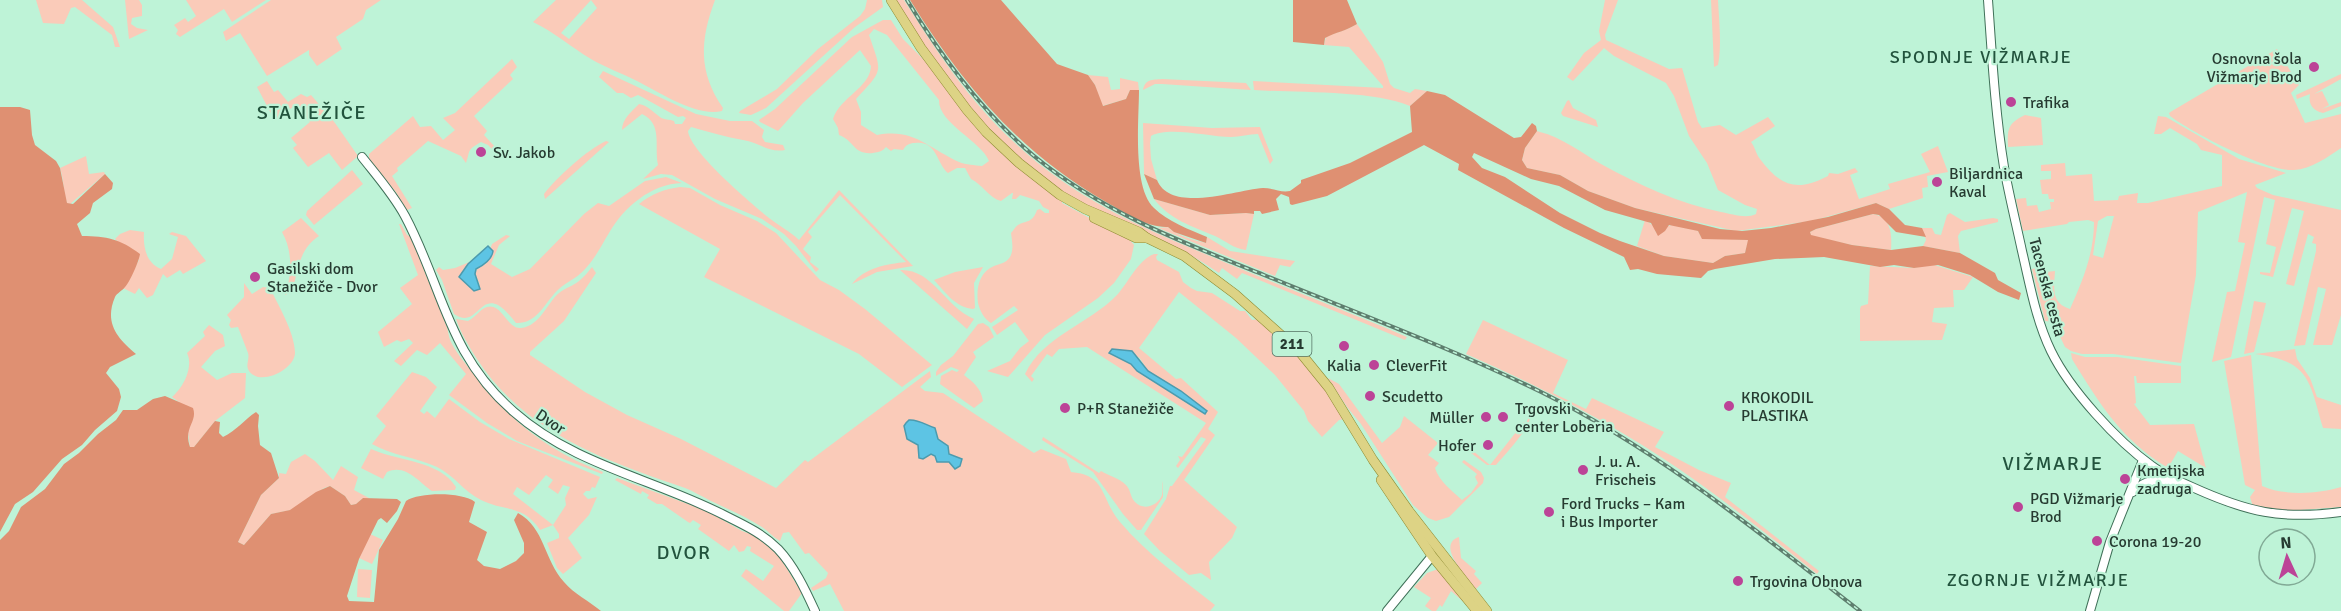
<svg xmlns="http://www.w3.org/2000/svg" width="2341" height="611" font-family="Signika,sans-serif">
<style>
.green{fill:#facbb9;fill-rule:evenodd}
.forest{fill:#df9072;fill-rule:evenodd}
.water{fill:#5dc4e4;stroke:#4c9bae;stroke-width:1.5}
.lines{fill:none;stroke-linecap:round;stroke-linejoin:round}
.secondary-casing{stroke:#3f7058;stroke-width:10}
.primary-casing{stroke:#8f8b33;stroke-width:10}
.secondary{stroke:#fff;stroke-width:8}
.primary{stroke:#ddd385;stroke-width:9}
.rail-casing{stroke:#5e7e6e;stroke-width:4}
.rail{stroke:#bef3d7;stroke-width:1.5;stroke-dasharray:4.5;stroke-linecap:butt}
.poi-dot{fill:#bc4397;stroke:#bef3d7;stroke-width:2}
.labels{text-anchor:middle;stroke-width:4.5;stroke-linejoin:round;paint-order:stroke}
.shield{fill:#bef3d7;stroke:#547263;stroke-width:1.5}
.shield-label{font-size:15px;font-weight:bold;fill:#263b31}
.poi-label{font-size:16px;fill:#263b31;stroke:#bef3d7;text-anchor:start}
.street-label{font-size:16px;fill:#263b31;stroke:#bef3d7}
.neighbourhood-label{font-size:18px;letter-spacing:1.5px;fill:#22533d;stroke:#bef3d7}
.quarter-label{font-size:20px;letter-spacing:1.5px;fill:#22533d;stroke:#bef3d7}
</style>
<rect width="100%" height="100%" fill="#bef3d7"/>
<g class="green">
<polygon points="36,0 82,0 113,27 120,47 115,47 112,35 75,7 71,8 64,24 43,23"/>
<polygon points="125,0 139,0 142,5 142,16 132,18 131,24 137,28 148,30 129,39"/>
<polygon points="186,0 266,0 232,22 224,9 180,37 176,34 178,30 174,25 185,18 188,22 196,16"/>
<polygon points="271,0 381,0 366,10 363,19 336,37 342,49 317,66 309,55 309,50 267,76 240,33 226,41 223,32"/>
<path d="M556 0H591L561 33 569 39 597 8 591 0H715C700 40 698 72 723 108L722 111C696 117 659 92 637 81 622 73 606 68 591 59 571 47 554 32 533 22Z"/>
<polygon points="867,0 882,0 883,7 855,27 766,108 751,115 739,113 740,111 777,89 818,49 860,16 865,9"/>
<path d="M895 0H904C936 51 970 102 1015 143 1071 196 1140 227 1210 256 1268 281 1328 304 1386 328L1407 337 1405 340 1242 273 1237 279 1222 268 1219 273C1197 258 1175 246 1151 235 1123 222 1092 211 1065 193 991 145 941 74 895 0Z"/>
<path d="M1605 0H1618L1605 35 1606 40 1669 69 1682 68 1698 122 1702 128 1720 125 1736 135 1768 117 1775 126 1751 142C1755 147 1756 154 1760 159 1781 187 1797 192 1828 176L1829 173 1838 174 1855 168 1858 172 1850 175 1859 199 1890 189 1888 184 1930 172 1921 154 1938 146 1948 172 1927 176 1928 187 1922 188 1923 198 1889 209 1876 203 1811 221 1736 231 1635 208 1588 191 1560 175 1527 168 1522 160 1525 148 1537 131 1540 132C1561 137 1582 153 1601 164 1639 185 1678 203 1721 212 1732 214 1746 219 1756 214L1757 209 1745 205 1718 190 1707 163 1689 136 1674 96 1666 83 1614 56 1604 48 1573 81 1567 77 1584 53 1601 40 1599 31Z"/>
<path d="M1711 0H1718C1719 20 1722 47 1718 65L1714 67Z"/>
<path d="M883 20H891L903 39 926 62 976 127 994 146 1025 173 1062 200V203L1130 240 1134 245 1131 259 1114 283 1098 298 1045 335 1008 377 987 371 1010 361 1020 348 1029 341 1015 322 997 335 992 327 1018 310 1014 306 991 323C984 319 980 311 978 303 976 289 979 272 994 266 1000 264 1006 263 1010 257 1014 250 1012 241 1011 233 1013 231 1015 227 1018 225 1026 220 1032 224 1037 210L1040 209 1045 213H1049V210L1043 207 1039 201 1020 195 1016 199H1012L1013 193H1012L1001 201C989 198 982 184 971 179L965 168H957L948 173C936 163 937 140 915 143 909 143 906 145 903 150L894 149 891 151 886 147C883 151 879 152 873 153 853 155 854 140 839 135L838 128 833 119C840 97 870 88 871 66L860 50 803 103 778 131 760 122 759 120 775 109 852 37ZM874 29 887 35 939 100C938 123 981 141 989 161L982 166C975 165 966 165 959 162 928 148 914 128 877 135L861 125V112L856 99C884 69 882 73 869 35Z"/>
<path d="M1357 24 1383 62 1390 84 1394 88 1410 93 1415 89 1427 91 1410 106C1372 90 1297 93 1254 90L1253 81 1383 88V86L1349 47 1324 45 1326 37C1336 32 1346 31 1357 24Z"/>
<path d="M2277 49 2299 85 2291 93 2305 123 2341 114V148C2328 157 2311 169 2294 170 2267 172 2193 133 2170 116L2169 113 2172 111Z"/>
<path d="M512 59 517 67 510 75 513 79 474 116 487 131 484 135 496 148 494 151 488 145 481 142C466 151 471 149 466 163L461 156 428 141 397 168 398 171 392 176 412 208 407 210 395 191 372 163 369 158V154L413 116 420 127 431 126 443 140 455 130 443 118 455 113Z"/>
<path d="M603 71 696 114 730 121H752L764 130 762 137 765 142 783 145 785 150C768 153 759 142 743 140 726 137 709 132 691 127L688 131C690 152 751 203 769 218 779 226 790 231 799 240L839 190 913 266 877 272 852 284C864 268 887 264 906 262L840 195 808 232 812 237 803 249 811 257 810 262 819 269 816 272 796 246 784 234 762 219 715 199 672 175 661 174 643 179 658 165C654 145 663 124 642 114L622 130C622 119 632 111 639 104 647 105 653 112 660 117 663 120 670 119 674 121L675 124H682L686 118 683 116 678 117 642 97 638 95 631 98 623 93H617L599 77Z"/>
<path d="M2341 74V79L2314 94 2322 91 2329 105 2322 109 2341 102V106L2323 113C2313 111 2308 104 2310 94L2297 99 2296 95Z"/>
<polygon points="1088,75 1108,77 1111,90 1120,89 1120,78 1138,82 1139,90 1130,90 1126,99 1102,106 1095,85"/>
<path d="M1162 79 1246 83 1251 90 1162 84H1155L1143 90C1145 79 1152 80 1162 79Z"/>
<polygon points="267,81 274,92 278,90 288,102 301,94 307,97 311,95 335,123 358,156 342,170 329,153 308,167 293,148 297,145 291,138 310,122 299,108 294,106 275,121 257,87"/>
<polygon points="1569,100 1573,108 1596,120 1598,127 1563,116 1561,113 1567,101"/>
<path d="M2025 115 2041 118 2043 145 2008 147C2007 129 2008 123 2025 115Z"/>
<path d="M2158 116 2166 117 2239 159 2286 173 2255 185 2257 188 2273 195 2341 210V315L2332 345H2313L2326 289 2318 287 2305 345 2294 346 2316 251V244L2312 243 2314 237 2308 234 2294 286 2286 284 2304 211 2292 208 2273 277 2260 274V272L2270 273 2276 247 2266 244 2275 200 2264 197 2231 357 2212 362 2227 292 2235 291 2245 243 2238 242 2247 192 2198 212 2196 275 2181 363 2113 354H2082L2071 351 2065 347 2053 322 2045 321 2032 269 2042 267 2046 272 2055 271C2054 289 2051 303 2070 309 2083 280 2094 253 2094 222L2088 220 2069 222 2067 224 2023 231 2016 199 2026 198 2027 206 2037 205 2039 212 2051 209 2050 202H2054V199H2049L2048 194H2042L2040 180 2051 179V171H2041V165L2065 163 2066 176 2092 174 2094 201 2118 200 2119 196 2138 193 2137 203H2148L2222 186V155L2201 150 2197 144 2170 128 2161 134H2154ZM2107 216H2114L2103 258 2093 255 2098 221Z"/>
<path d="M1143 123 1212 128 1260 127 1273 160 1270 164 1258 134C1249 134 1240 137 1231 137 1209 137 1169 126 1151 136L1150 143 1151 159 1157 180 1144 174Z"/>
<path d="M606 141 609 142 545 199 544 194C556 178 588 149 606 141Z"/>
<path d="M86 156 89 174 104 172 105 174 70 204 67 203C63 191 64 180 60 168Z"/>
<polygon points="352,170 363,184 314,225 306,215 307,211"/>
<path d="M666 177 682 183C651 184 624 207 609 233 601 246 596 257 586 268 577 279 563 283 554 294 543 307 535 324 516 323 511 317 505 309 498 305 479 295 476 329 454 314L442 280 436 270 439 267 443 270 455 268 472 261 461 274 480 285 475 274 477 269 485 264 492 244 506 235 510 236 499 245 491 264 512 277 530 269 584 214 598 203 609 206 645 181Z"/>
<path d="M680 187 690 188 720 205 757 221 776 233 820 280 839 290 865 309 932 365 902 387 859 354 704 277 720 249 639 204C651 194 665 189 680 187Z"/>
<path d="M1154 199 1210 215 1246 213 1254 214 1246 250C1234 249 1226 241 1215 236 1192 226 1170 220 1154 199Z"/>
<polygon points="1950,213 1965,222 1993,218 1998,219 1998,222 1961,231 1958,236 1960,253 1923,246 1926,240 1922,228 1932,228 1935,234 1941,235 1947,215"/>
<path d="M1873 214C1891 217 1892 234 1891 250L1852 245 1811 236 1810 232 1816 229Z"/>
<path d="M301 218 319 236C300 248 297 270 293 291L285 295C292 276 293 251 282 232Z"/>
<path d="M1645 220 1655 227 1656 233C1675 220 1677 225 1698 231L1701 237 1748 240V242L1745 253 1725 256 1713 263 1664 256 1637 246Z"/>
<path d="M399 224H401L407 235 412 237C422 266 434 294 445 322 448 328 448 334 450 340 456 353 465 363 474 374 507 419 549 452 603 472L602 474 517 441 487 423 449 395 466 374 440 343 427 355 417 350 401 366 394 361 413 343 409 339 401 342 397 340 384 347 378 332 412 304 400 288 418 275Z"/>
<path d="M1168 227C1176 235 1195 241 1206 243L1207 237 1230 251 1295 261 1290 267 1280 265 1275 276 1158 228Z"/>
<path d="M130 230 144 232C143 247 146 263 161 269L172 259 178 237 169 234 172 232 186 236 206 261 183 274 180 270 167 278 163 274 153 295 147 298 139 288 135 294 123 288 139 260 115 239 120 234Z"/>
<path d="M1154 254H1158L1156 257 1157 260 1179 272 1183 282 1191 288 1197 291 1212 293 1240 311H1245L1252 320 1259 319 1317 376 1344 419 1339 420 1322 437 1308 421 1304 411 1275 375 1236 338 1179 292 1139 348 1176 379 1181 378 1218 412 1208 429 1215 435 1184 480 1237 527 1232 538 1209 562 1211 580 1201 573 1189 575 1160 551 1144 534 1166 499 1170 486H1172L1206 439 1201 437 1178 468 1176 466 1180 460 1178 456 1182 457 1206 423 1087 347 1059 349 1052 357 1047 354 1031 376 1034 379 1032 382 1025 374C1043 336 1089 324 1117 295 1128 283 1138 260 1154 254ZM1139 357 1148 371 1181 391 1206 411 1204 414 1137 371 1131 364Z"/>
<polygon points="1931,264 1973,277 1964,290 1953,290 1954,307 1934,308 1932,322 1947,324 1942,340 1860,341 1860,309 1861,306 1868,304 1870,266 1914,268"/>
<path d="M592 267 596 273 564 321 530 352V355L585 392 627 415 681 439 776 488 805 460 808 462 930 371 931 377 920 387 925 391 943 393 1034 453 1041 449 1066 459 1071 472C1107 475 1100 498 1120 522 1147 554 1182 579 1215 605L1210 611H844L830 584 813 591 811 588 826 578 828 573 809 553 805 554 789 532 783 533 780 541C773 537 768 531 762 527 745 516 727 509 709 500 701 496 693 491 685 488 606 461 525 433 477 359 469 346 461 334 456 319L468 321C475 318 480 309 487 307 502 302 507 330 521 328 540 326 547 303 559 293 565 288 573 286 579 281 584 277 588 272 592 267Z"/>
<path d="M983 267 974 283 975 308 973 309C955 307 946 293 934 280L955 272Z"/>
<path d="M900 270C933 269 944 306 974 319L967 329Z"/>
<path d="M244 283 252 294 263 287 270 288C279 307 294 331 295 352 296 369 260 387 249 371 245 365 250 359 248 353 245 345 241 335 238 327L231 328 229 325 231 320 227 315 244 297Z"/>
<polygon points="2254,301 2266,303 2254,352 2244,354"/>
<path d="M1483 320 1568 360 1553 393 1586 409 1592 398 1664 432 1655 447 1699 470 1731 483 1725 497 1819 571 1817 574C1772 538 1727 502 1679 469 1613 424 1540 386 1466 354Z"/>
<path d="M983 323 989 327 994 337 973 352 976 357 964 375C974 383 981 388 983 401L974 408 940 384 941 376 952 370 957 372 959 370 951 367 936 376V372L941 365 953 356 978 324Z"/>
<path d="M209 325 223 335 225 346 215 351 201 367 217 380 232 373H246L245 398 215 421 194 447H190L188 432 190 407 183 405 172 397C183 388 194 367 187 353L205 336 203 332Z"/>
<path d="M2295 349 2297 359 2310 378 2317 397 2341 405V429L2323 428C2309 380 2310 361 2255 354Z"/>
<path d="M2071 353 2085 357H2117L2181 366V383H2137L2136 376H2134L2136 403 2134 404 2150 425 2194 424 2206 468 2178 451 2168 468C2121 439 2101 406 2072 359Z"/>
<path d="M2251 355 2262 486C2284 496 2318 494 2341 487V507L2286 511 2253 507 2250 497 2255 490 2245 485 2224 361Z"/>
<path d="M412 372 426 377 437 387 420 411 424 414 427 411 435 418 449 399 480 422 509 439 600 477 595 488 592 487 590 491H586L583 494 588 499 597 497 589 515 568 538 582 558 563 574 557 568 547 543 559 538V534L553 525 540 530C523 504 505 512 481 500 464 492 454 475 437 467 416 457 393 456 372 444L386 426 376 416ZM546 475 553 480 548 487 558 494 563 485 570 487 565 498 566 505 553 525 513 494 517 487 529 495Z"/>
<path d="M1328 378 1339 384 1382 443 1400 427 1404 416 1438 443 1428 455 1439 463 1435 468C1439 481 1452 491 1462 500L1471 493 1478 483 1475 477 1477 474 1462 462 1464 460 1481 472 1484 478 1483 483 1449 517 1436 521 1428 518 1413 505 1361 424 1347 407Z"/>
<path d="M1531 413C1531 428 1506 453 1496 465H1487L1471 453 1472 450 1490 465 1524 422 1526 423Z"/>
<path d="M1043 437 1099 473 1101 471C1109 476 1119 478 1126 485 1131 490 1130 497 1135 502 1143 511 1158 506 1162 495 1163 490 1162 485 1163 481V497L1141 530H1137L1123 514 1093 472 1042 440Z"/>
<path d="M371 449C397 461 439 460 456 487L455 490 432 491C419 482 405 463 387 472L383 479 361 468Z"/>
<polygon points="305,454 315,461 333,480 341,466 358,477 354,490 369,498 363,498 356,504 351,505 345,496 330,486 324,488 291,510 271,514 244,545 238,542 261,495 279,478 279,473 286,474 291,462"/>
<polygon points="617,478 707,511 742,531 756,536 779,556 802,593 789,611 784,611 741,576 746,569 763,581 774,566 750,551 751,547 747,546 744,551 739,552 734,545 729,551 698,529 701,525 693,520 690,523 688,522 662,504 657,504 647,498 649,495 642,491 641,494 615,480"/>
<polygon points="370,534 383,540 372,564 359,558"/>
<path d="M1459 537 1461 558 1476 571 1474 574 1482 583 1476 589C1468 578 1435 545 1459 537Z"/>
<polygon points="358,569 372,570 370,598 357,597"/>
<polygon points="1438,569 1474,611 1451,591 1442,607 1440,605 1436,611 1432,611 1425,606 1431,598 1414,587 1427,573"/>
</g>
<g class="forest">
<path d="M910 0H1001L1057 64 1088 75 1095 85 1103 106 1126 99 1130 90H1139C1139 118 1132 188 1154 208 1167 221 1190 230 1207 237L1206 243 1174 232 1168 227C1147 228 1124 212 1106 202 1019 152 962 84 910 0Z"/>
<path d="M1293 0H1347L1357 24C1346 31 1336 32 1325 38L1324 45 1293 42Z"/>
<path d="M1427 91 1445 95 1514 138 1521 137 1532 123 1536 126 1537 131 1525 148 1522 160 1527 168 1560 175 1588 191 1635 208 1720 229 1742 231 1771 228 1828 217 1876 203 1889 209 1905 225 1922 228 1926 237 1896 232 1879 215 1873 214 1816 229 1810 232 1811 235 1852 245 1891 250 1923 246 1960 253 1995 273 1998 280 2021 293 2019 300 1998 292 1970 275 1938 265 1914 268 1894 265 1880 267 1824 257 1775 259 1715 269 1708 271 1701 278 1657 274 1638 269 1630 270 1624 257 1564 228 1458 170 1459 164 1424 145 1327 196 1292 205 1290 204 1289 197 1281 194 1276 199 1279 210 1262 214 1260 211H1254V214L1246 213 1210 215 1154 199 1144 174 1157 180C1171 214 1236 190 1263 188 1273 188 1281 193 1290 191L1301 183V180L1350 163 1412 132 1410 106ZM1474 153 1531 179 1559 186 1605 210 1651 223 1658 236 1665 231 1669 225 1698 231 1702 239 1748 240 1745 253 1725 256 1713 263 1664 256 1620 241 1600 233 1560 213 1505 177 1482 168 1472 157Z"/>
<path d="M0 107H20L30 110 32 135 35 145 56 161 60 168 67 203 73 204 105 174 113 183 112 189 93 203 90 213 77 224 82 236C107 236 120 239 140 254 139 261 130 282 125 287 122 291 117 293 115 297 104 323 117 338 136 354L110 367 106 373 119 389 121 397 117 411 95 430 82 445 62 459 33 492 15 504 0 532Z"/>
<path d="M165 396 193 408C198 422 183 427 190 447H194L215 421 220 422 219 433 223 437C236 431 245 419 256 412L259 415 258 426 260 445 271 453 279 478 261 495 238 542 244 545 271 514 290 510 316 492 330 486 345 496 351 505 356 504 363 498 397 499 401 502 397 511 387 523 381 518 378 520 359 559 347 596 349 601 374 602 379 550 398 519 406 501C420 492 462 492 475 502L469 522 487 532 477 560 484 566 500 569 516 561 524 553V543L514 520 518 513C545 528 544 560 564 582 574 594 589 601 601 611H0V540L9 531 21 507 45 489 64 464 79 453 98 434 116 420 123 410H137L153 399Z"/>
</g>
<g class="water">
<path d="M488 246 493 251C492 260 484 265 476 269L475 274 480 289 474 291 459 277 468 264Z"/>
<polygon points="1112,349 1132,351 1148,371 1181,391 1207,411 1205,414 1137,371 1131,364 1109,353"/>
<path d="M909 420C918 419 926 425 935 428L938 439 948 446 949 454 962 459 960 466 955 469 949 462H937L935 456 931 454 923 459 919 458 918 445 907 439 904 426 906 423Z"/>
</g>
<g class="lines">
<g class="secondary-casing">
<g id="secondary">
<path d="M1988 0C1992 55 1995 112 2004 167 2009 195 2016 223 2022 251 2030 285 2036 320 2051 351 2070 390 2117 441 2152 466 2164 475 2178 481 2192 487 2247 512 2281 520 2341 512"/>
<path d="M362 157C377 176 393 194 405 216 443 287 447 354 514 412 574 465 654 479 724 515 744 525 762 533 778 549 794 566 805 589 815 611"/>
<path d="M2133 492C2145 480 2156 478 2173 482"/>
<polyline points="1387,611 1432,556"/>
<polyline points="2090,611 2110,542 2143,460"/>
</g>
</g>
<g class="primary-casing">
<g id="primary">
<polyline points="891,0 921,48 967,110 986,132 1019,163 1060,195 1085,209 1139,232 1147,238 1184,256 1235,294 1299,351 1329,388 1373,460 1409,511 1487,611"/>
<polyline points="1094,218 1136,238 1147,238"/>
<polyline points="1381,480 1432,556 1477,611"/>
</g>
</g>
<use href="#secondary" class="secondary"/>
<use href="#primary" class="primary"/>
<g class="rail-casing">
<path id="rail" d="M907 0C942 58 982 112 1034 156 1102 212 1184 243 1264 275 1357 313 1451 348 1541 392 1658 450 1758 532 1860 611"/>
</g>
<use href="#rail" class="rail"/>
</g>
<g class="poi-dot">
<circle cx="2314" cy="67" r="6"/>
<circle cx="2011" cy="102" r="6"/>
<circle cx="481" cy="152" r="6"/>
<circle cx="1937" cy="182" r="6"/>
<circle cx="255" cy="277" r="6"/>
<circle cx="1344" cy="346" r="6"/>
<circle cx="1374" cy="365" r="6"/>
<circle cx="1370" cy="396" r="6"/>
<circle cx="1729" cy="406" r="6"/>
<circle cx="1065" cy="408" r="6"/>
<circle cx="1486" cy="417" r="6"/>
<circle cx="1503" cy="417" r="6"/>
<circle cx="1488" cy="445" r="6"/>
<circle cx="1583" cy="470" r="6"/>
<circle cx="2125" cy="479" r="6"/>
<circle cx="2018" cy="507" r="6"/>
<circle cx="1549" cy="512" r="6"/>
<circle cx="2097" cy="541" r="6"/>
<circle cx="1738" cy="581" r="6"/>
</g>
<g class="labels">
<rect class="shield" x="1272.5" y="332" width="39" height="24" rx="4.5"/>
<g class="shield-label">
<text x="1292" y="349">211</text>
</g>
<g class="poi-label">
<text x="2302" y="64" text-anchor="end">Osnovna šola<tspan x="2302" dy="18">Vižmarje Brod</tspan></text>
<text x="2023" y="108">Trafika</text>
<text x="493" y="158">Sv. Jakob</text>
<text x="1949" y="179">Biljardnica<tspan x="1949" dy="18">Kaval</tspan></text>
<text x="267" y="274">Gasilski dom<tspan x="267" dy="18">Stanežiče - Dvor</tspan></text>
<text x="1344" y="371" text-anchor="middle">Kalia</text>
<text x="1386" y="371">CleverFit</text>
<text x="1382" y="402">Scudetto</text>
<text x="1741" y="403">KROKODIL<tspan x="1741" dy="18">PLASTIKA</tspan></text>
<text x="1077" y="414">P+R Stanežiče</text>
<text x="1515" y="414">Trgovski<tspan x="1515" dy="18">center Loberia</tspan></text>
<text x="1474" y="423" text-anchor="end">Müller</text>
<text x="1476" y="451" text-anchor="end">Hofer</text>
<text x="1595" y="467">J. u. A.<tspan x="1595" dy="18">Frischeis</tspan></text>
<text x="2137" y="476">Kmetijska<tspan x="2137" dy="18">zadruga</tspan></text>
<text x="2030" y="504">PGD Vižmarje<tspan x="2030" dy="18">Brod</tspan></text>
<text x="1561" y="509">Ford Trucks – Kam<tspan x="1561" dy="18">i Bus Importer</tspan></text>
<text x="2109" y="547">Corona 19-20</text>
<text x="1750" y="587">Trgovina Obnova</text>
</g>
<g class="street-label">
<text transform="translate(2048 287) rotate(75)" y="6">Tacenska cesta</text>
<text transform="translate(551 421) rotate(34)" y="6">Dvor</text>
</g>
<g class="neighbourhood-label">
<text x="1981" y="63">SPODNJE VIŽMARJE</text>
<text x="2038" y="586">ZGORNJE VIŽMARJE</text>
</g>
<g class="quarter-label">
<text x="312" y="119">STANEŽIČE</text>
<text x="2053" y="470">VIŽMARJE</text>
<text x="684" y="559">DVOR</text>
</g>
</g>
<g transform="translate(2287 557) rotate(356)"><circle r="28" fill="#bef3d7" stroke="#81a995" stroke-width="1.5"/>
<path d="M0-4.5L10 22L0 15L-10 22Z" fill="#bc4397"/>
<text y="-9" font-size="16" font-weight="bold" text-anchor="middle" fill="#263b31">N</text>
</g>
</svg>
